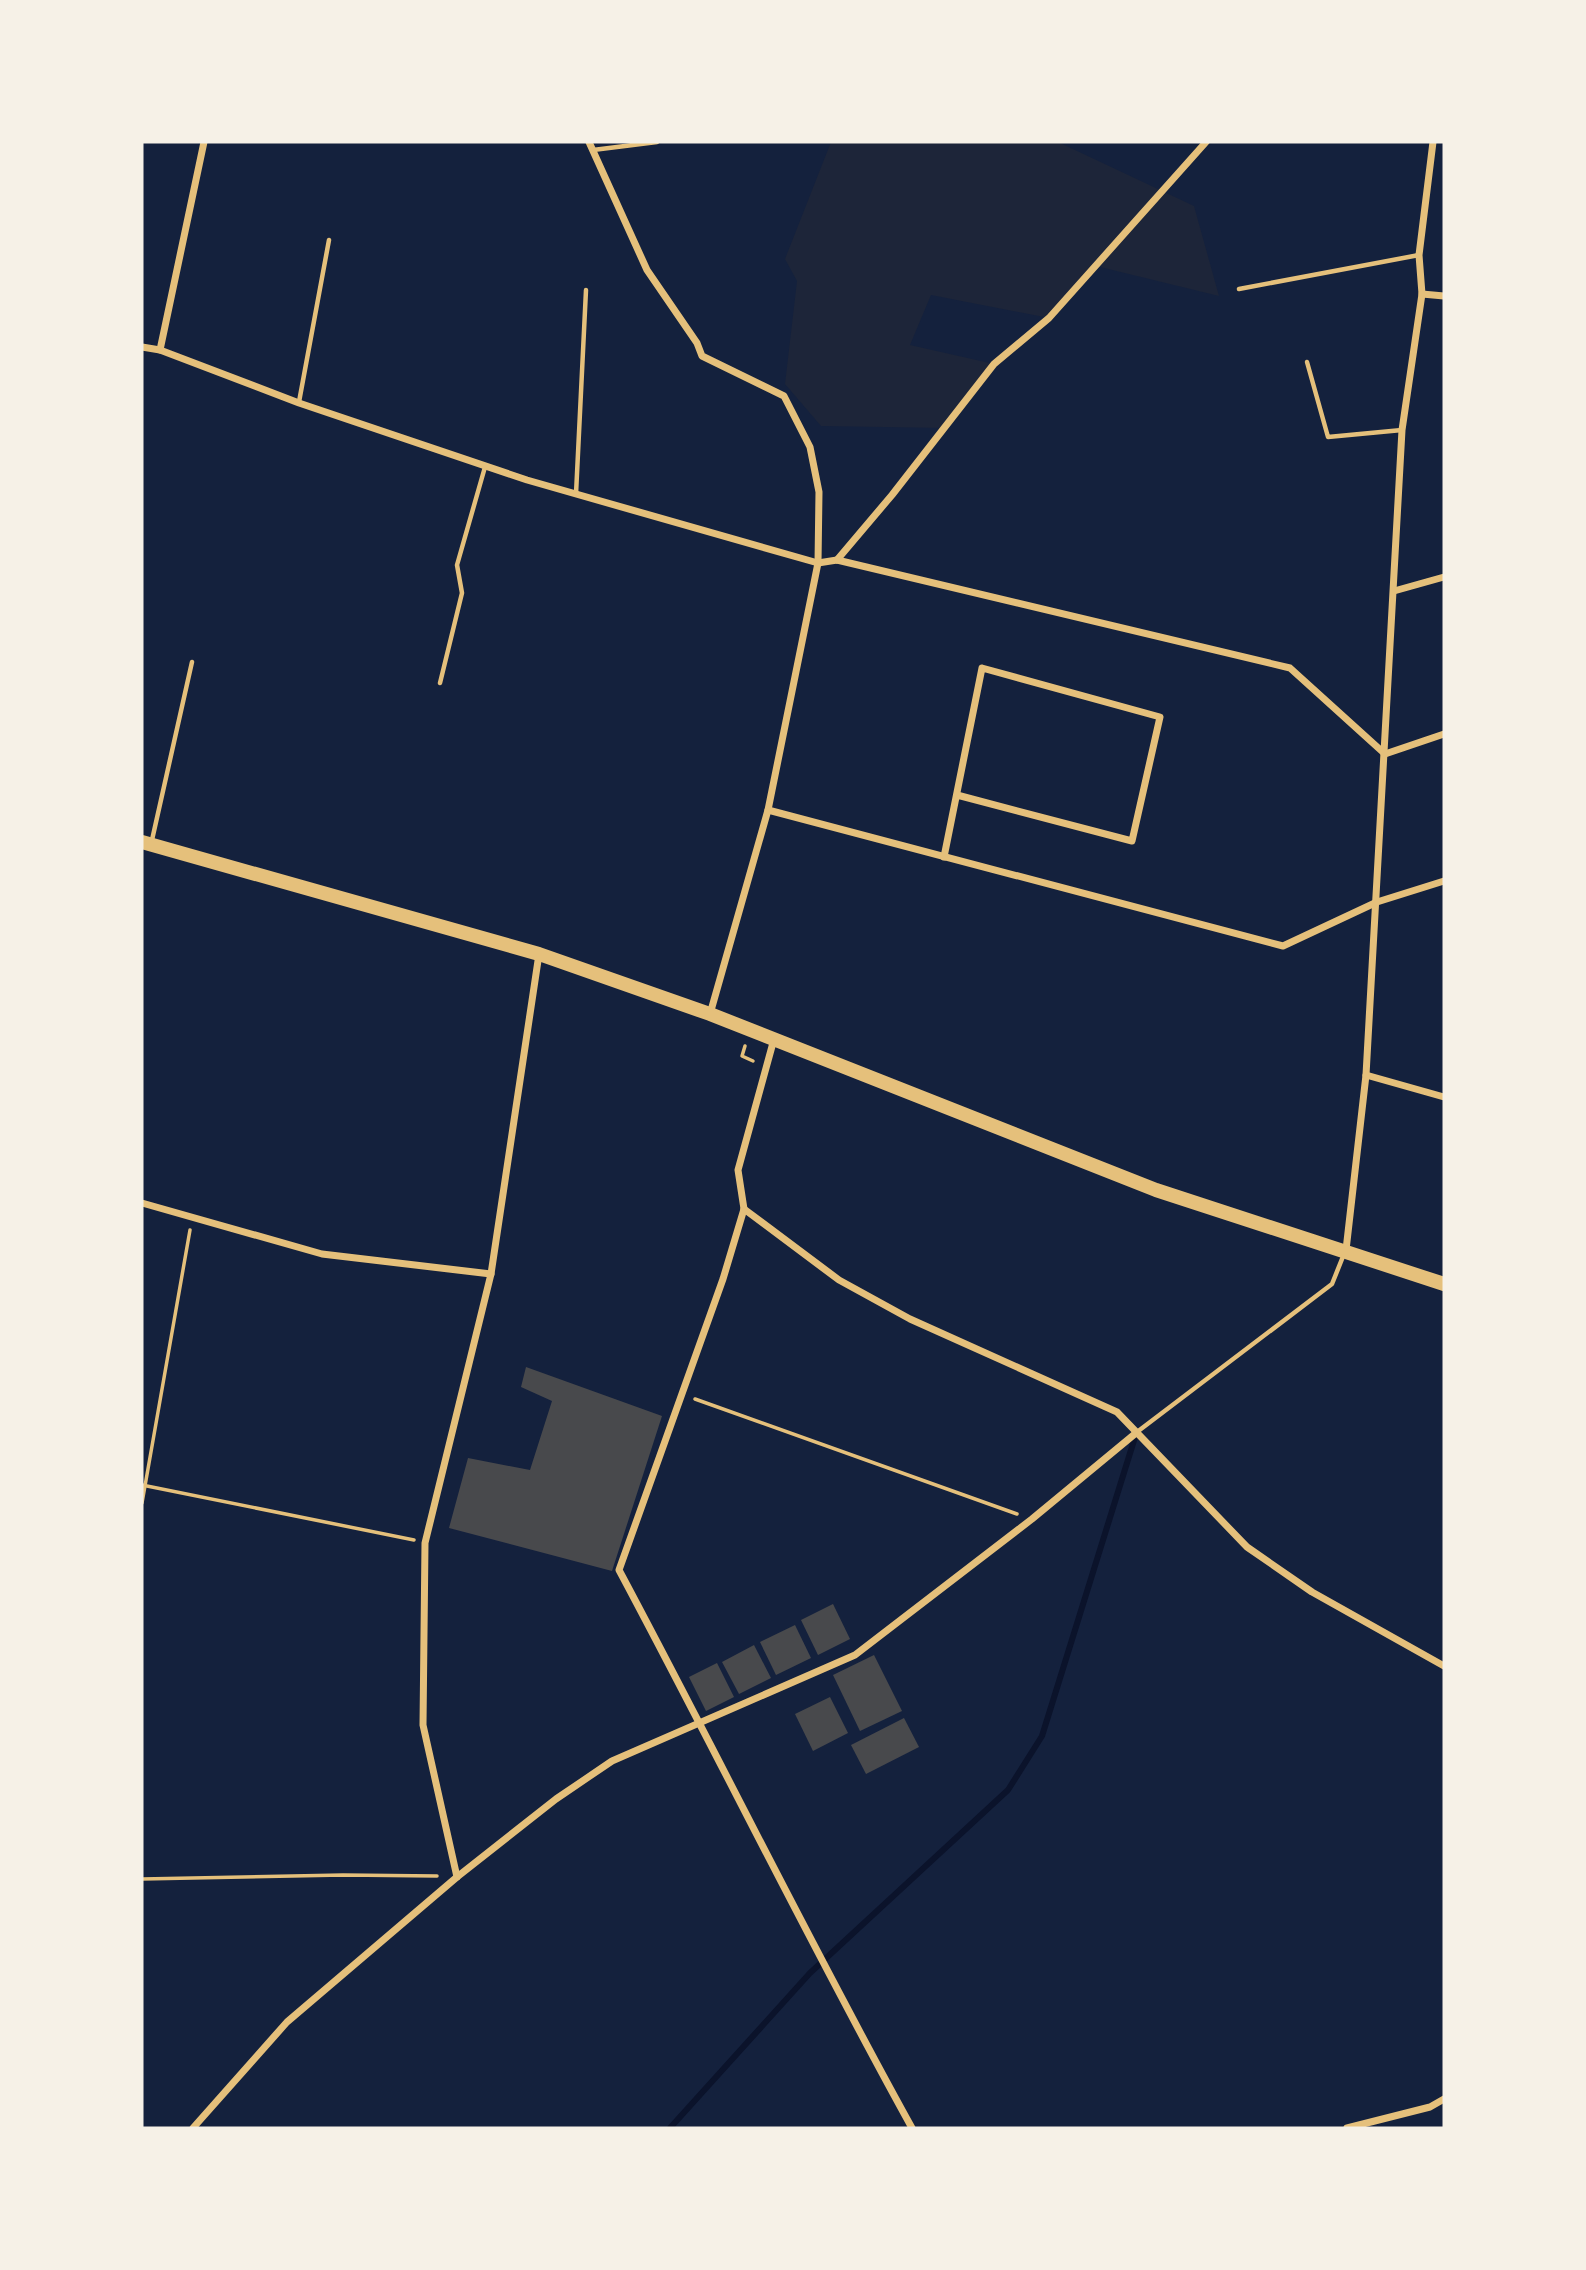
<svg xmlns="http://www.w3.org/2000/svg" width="1586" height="2270" font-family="Quicksand,sans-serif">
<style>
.green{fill:#1d2539}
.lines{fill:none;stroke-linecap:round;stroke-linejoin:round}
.stream{stroke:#0b132b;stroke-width:6}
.building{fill:#48494c}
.path{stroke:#e5c07b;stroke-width:3.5}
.service{stroke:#e5c07b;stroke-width:4.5}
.minor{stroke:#e5c07b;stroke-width:7}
.trunk{stroke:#e5c07b;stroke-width:14}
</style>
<rect width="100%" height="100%" fill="#14213d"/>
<polygon class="green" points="831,142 1058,142 1194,206 1219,296 1096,266 1049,318 931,295 910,345 994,364 945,428 821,426 785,384 797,281 785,259"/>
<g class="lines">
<polyline class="stream" points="670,2128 810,1973 1008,1790 1042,1736 1136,1434"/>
</g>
<g class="building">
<polygon points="526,1367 662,1416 612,1571 449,1528 468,1458 530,1470 552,1401 521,1387"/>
<polygon points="833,1604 850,1639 818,1655 801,1620"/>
<polygon points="795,1625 811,1658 776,1675 760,1642"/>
<polygon points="754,1645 771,1678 739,1694 722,1662"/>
<polygon points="874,1655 902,1711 860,1731 833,1675"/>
<polygon points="717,1663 734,1697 706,1711 689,1677"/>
<polygon points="830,1697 848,1733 813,1751 795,1714"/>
<polygon points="904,1718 919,1747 866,1774 851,1745"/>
</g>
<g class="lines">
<g class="path">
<polyline points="745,1046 742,1056 753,1061"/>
<polyline points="695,1399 1017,1514"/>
<polyline points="142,1485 414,1540"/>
<polyline points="142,1503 190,1230"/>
<polyline points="142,1879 343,1875 437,1876"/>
</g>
<g class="service">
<polyline points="593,150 657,142"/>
<polyline points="1239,289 1419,255"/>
<polyline points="1307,362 1328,437 1402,430"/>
<polyline points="299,402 329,240"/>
<polyline points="576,494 586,290"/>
<polyline points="440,683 462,593 457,565 485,467"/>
<polyline points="152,840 192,662"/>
<polyline points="1137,1432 1332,1284 1344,1254"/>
</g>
<g class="minor">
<polyline points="589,142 647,270 697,343 702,356 784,396 810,447 819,492 818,563 768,810 710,1014"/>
<polyline points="1422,294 1444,296"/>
<polyline points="142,347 160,350 299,403 527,480 818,563 837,560 1290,668 1385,754 1444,734"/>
<polyline points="160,350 204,142"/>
<polyline points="837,560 892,495 994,364 1049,318 1206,142"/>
<polyline points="1394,591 1444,577"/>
<polyline points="768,810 1283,946 1377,902 1444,881"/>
<polyline points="944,857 982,668 1160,717 1132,841 957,795"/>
<path d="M774 1039 738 1170 744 1209 723 1279 619 1570C718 1755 810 1944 912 2128"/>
<polyline points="1366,1075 1444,1097"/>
<polyline points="142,1203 322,1254 491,1274"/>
<polyline points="744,1209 839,1280 910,1319 1117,1412 1247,1547 1312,1592 1444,1666"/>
<polyline points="1346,1250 1366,1075 1402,430 1422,294 1419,255 1433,142"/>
<polyline points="457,1877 423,1725 425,1543 491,1274 539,954"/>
<polyline points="193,2128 287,2022 457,1877 556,1799 612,1761 855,1655 1032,1519 1136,1433"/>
<polyline points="1347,2128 1430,2107 1444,2099"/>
</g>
<polyline class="trunk" points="142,842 539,954 710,1014 1156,1190 1444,1284"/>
</g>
<rect width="1586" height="2270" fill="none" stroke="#f6f1e7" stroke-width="287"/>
</svg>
